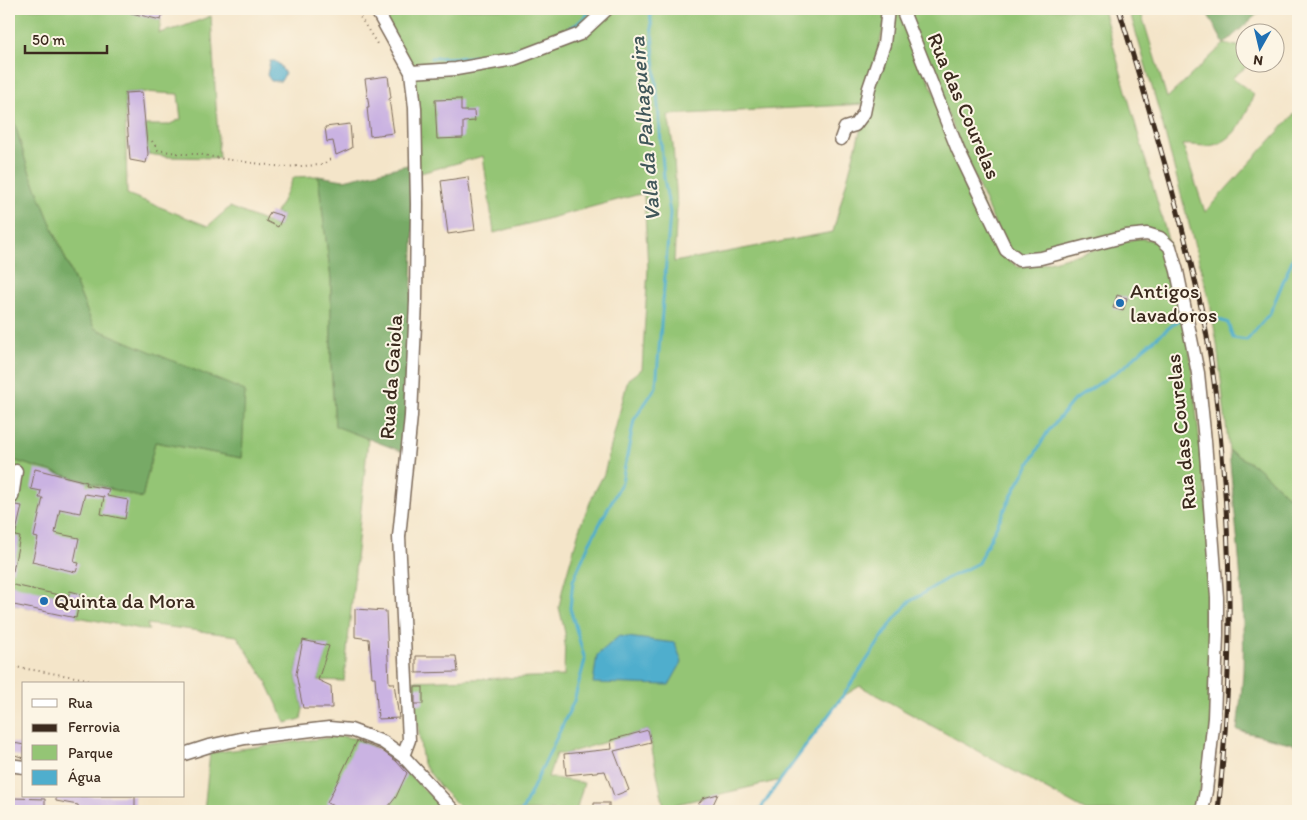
<svg xmlns="http://www.w3.org/2000/svg" width="1307" height="820" font-family="Itim,sans-serif">
<style>
.green{fill:#94c575;stroke:#68784a}
.forest{fill:#7a6;stroke:#596a42}
.water{fill:#4faecd;stroke:#456c76}
.lines{fill:none;stroke-linecap:round;stroke-linejoin:round}
.stream{stroke:#4faecd;stroke-width:3}
.building{fill:#cab3e2}
.minor-casing{stroke:#7c6b5a;stroke-width:15}
.path{stroke:#7c6b5a;stroke-width:2;stroke-dasharray:1 4;stroke-linecap:butt}
.minor{stroke:#fff;stroke-width:12}
.rail-casing{stroke:#3b2a1e;stroke-width:5}
.rail{stroke:#fcf5e5;stroke-width:3;stroke-dasharray:9;stroke-linecap:butt}
.poi-dot{fill:#1f6fb2;stroke:#fcf5e5;stroke-width:2}
.labels{text-anchor:middle;stroke-width:4;stroke-linejoin:round;paint-order:stroke}
.street-label{font-size:21px;fill:#3b2a1e;stroke:#fcf5e5}
.poi-label{font-size:21px;fill:#3b2a1e;stroke:#fcf5e5;text-anchor:start}
.water-label{font-size:22px;font-style:italic;fill:#42585b;stroke:#fcf5e5}
</style>
<rect width="100%" height="100%" fill="#fcf5e5"/>
<filter id="ink" filterUnits="userSpaceOnUse"><feTurbulence type="fractalNoise" baseFrequency=".02" numOctaves="2"/><feDisplacementMap in="SourceGraphic" scale="10" xChannelSelector="R" yChannelSelector="G"/><feConvolveMatrix kernelMatrix="1 2 1 2 8 2 1 2 1" color-interpolation-filters="sRGB"/></filter>
<filter id="wash" filterUnits="userSpaceOnUse"><feTurbulence type="fractalNoise" baseFrequency=".0096" numOctaves="4" result="noise"/><feDisplacementMap in="SourceGraphic" scale="20" xChannelSelector="R" yChannelSelector="G"/><feGaussianBlur stdDeviation="1.12" result="paint"/><feColorMatrix in="noise" values="0 0 0 0 0 0 0 0 0 0 0 0 0 0 0 0 0 1.4 0 .05"/><feComposite in="paint" operator="in"/></filter>
<g filter="url(#wash)">
<rect width="100%" height="100%" fill="#f4e5c9"/>
<g class="green">
<polygon points="9,9 125,9 133,13 161,20 159,33 182,27 211,16 219,158 169,157 148,154 145,125 168,125 181,119 178,94 142,92 125,93 127,194 208,226 230,207 278,227 283,216 276,213 294,177 318,176 331,279 331,365 335,425 368,439 344,681 318,680 328,646 303,640 296,674 303,708 301,719 286,723 266,681 237,636 147,624 149,630 146,630 9,604 9,459 142,498 155,442 242,458 244,392 94,328 27,166 9,103"/>
<polygon points="376,9 888,9 865,104 668,115 673,145 677,205 674,262 833,232 893,9 898,9 1005,257 1018,267 1045,263 1138,238 1152,240 1163,247 1170,259 1185,310 1217,597 1214,718 1196,811 1086,811 860,686 842,697 781,780 664,807 648,730 564,754 556,754 548,777 584,783 577,807 583,811 463,810 441,788 423,764 412,681 564,676 565,633 559,607 563,587 581,524 594,493 604,474 628,379 642,369 648,269 644,193 494,233 483,156 417,174 411,73"/>
<polygon points="902,9 1103,9 1170,247 1147,234 1019,260 1006,250"/>
<path d="M1129 9H1140L1167 98 1224 44 1244 47V62L1250 63V64L1232 78 1254 94C1245 116 1236 144 1207 146 1199 146 1191 144 1183 145L1205 212 1298 110V505L1257 467 1229 451 1217 344 1210 303 1157 104Z"/>
<polygon points="341,736 358,739 390,755 446,811 204,811 210,753"/>
</g>
<g class="forest">
<polygon points="1205,9 1263,9 1224,44"/>
<polygon points="9,103 27,166 94,328 245,391 242,458 155,442 142,498 9,459"/>
<polygon points="416,163 406,453 335,426 331,365 331,279 318,176 344,180"/>
<path d="M1229 451 1257 467 1298 505V745L1237 730C1239 711 1242 692 1243 672 1246 599 1235 524 1229 451Z"/>
</g>
<g class="water">
<polygon points="270,61 275,61 280,65 285,74 281,81 271,81 267,75"/>
<polygon points="619,636 675,643 682,662 669,685 593,683 597,655"/>
</g>
<g class="lines">
<g class="stream">
<polyline points="431,58 471,57 504,54 563,32 577,24 593,9"/>
<polyline points="1217,319 1228,323 1233,338 1247,340 1270,313 1298,246"/>
<polyline points="522,811 574,701 585,660 570,608 573,581 589,544 622,482 634,420 656,387 670,213 664,178 650,9"/>
<polyline points="759,811 776,786 842,697 893,621 909,602 946,579 978,563 1016,487 1047,433 1073,401 1125,366 1145,347 1180,319"/>
</g>
</g>
<g id="blocks">
<g class="building">
<polygon points="128,9 164,9 161,20 127,12"/>
<polygon points="388,76 391,98 389,99 394,133 370,136 367,107 369,107 365,79"/>
<polygon points="142,92 148,154 146,163 130,160 125,93"/>
<polygon points="461,99 461,111 474,111 475,121 463,122 463,138 437,139 435,100"/>
<polygon points="350,124 352,148 336,155 333,141 327,142 325,127"/>
<polygon points="468,177 475,230 448,234 441,181"/>
<polygon points="270,212 283,216 278,227 266,221"/>
<polygon points="1117,295 1127,298 1123,311 1113,308"/>
<polygon points="35,469 87,482 86,485 109,489 107,496 128,500 125,519 101,514 104,497 85,494 80,513 60,509 55,533 79,538 74,562 79,563 76,572 32,562 38,538 34,537 43,498 39,498 41,491 31,489"/>
<polygon points="9,504 22,506 15,536 20,537 13,571 9,571"/>
<polygon points="9,584 68,597 70,591 81,594 76,618 9,604"/>
<polygon points="355,609 386,611 389,683 394,683 399,718 378,719 375,677 372,677 369,639 355,637"/>
<polygon points="303,640 329,646 318,680 331,686 332,708 303,708 296,674"/>
<polygon points="416,656 456,656 458,672 416,673"/>
<rect x="415" y="687" width="8" height="17"/>
<polygon points="648,730 651,742 614,751 629,790 614,796 605,771 566,775 564,754 612,749 611,740"/>
<polygon points="357,741 381,750 396,761 407,773 396,797 385,811 344,811 327,803"/>
<polygon points="9,742 24,745 24,758 9,753"/>
<polygon points="718,794 710,811 693,811 703,798"/>
<polygon points="56,796 135,796 135,811 79,811 78,805 56,801"/>
<polygon points="13,798 45,799 45,811 12,811"/>
<rect x="594" y="803" width="15" height="8"/>
</g>
</g>
</g>
<g filter="url(#ink)">
<use href="#blocks" fill-opacity="0" stroke="#7c6b5a" stroke-width="1"/>
<g class="lines">
<g class="minor-casing">
<g id="minor">
<polyline points="376,9 411,72 415,108 417,204 416,301 411,416 399,537 409,740 403,756"/>
<polyline points="902,9 958,150 1006,250 1019,260 1041,258 1126,236 1147,234 1160,238 1170,247 1177,271 1198,373 1205,441 1217,597 1217,635 1214,718 1206,791 1202,811"/>
<polyline points="411,72 456,69 514,59 580,34 607,9"/>
<polyline points="841,139 845,128 855,125 864,113 869,88 884,44 888,9"/>
<polyline points="9,496 12,497 16,471"/>
<polyline points="184,754 209,746 245,738 329,728 351,730 383,742 403,756 454,811"/>
<polyline points="9,765 24,767"/>
</g>
</g>
<g class="path">
<polyline points="355,9 377,44"/>
<polyline points="152,141 158,150 182,154 198,154 224,159 283,167 322,165 332,158"/>
<polyline points="9,666 87,679 91,684"/>
</g>
<use href="#minor" class="minor"/>
<g class="rail-casing">
<path id="rail" d="M1119 9C1150 112 1182 216 1204 321 1213 366 1218 410 1222 455 1233 574 1231 693 1218 811"/>
</g>
<use href="#rail" class="rail"/>
</g>
</g>
<g class="poi-dot">
<circle cx="1120" cy="303" r="5"/>
<circle cx="44" cy="601" r="5"/>
</g>
<g class="labels">
<g class="street-label">
<text transform="translate(964 106) rotate(67)" y="7">Rua das Courelas</text>
<text transform="translate(391 377) rotate(-86)" y="7">Rua da Gaiola</text>
<text transform="translate(1181 432) rotate(-96)" y="7">Rua das Courelas</text>
</g>
<g class="poi-label">
<text x="1130" y="298">Antigos<tspan x="1130" dy="24">lavadoros</tspan></text>
<text x="54" y="608">Quinta da Mora</text>
</g>
<g class="water-label">
<text transform="translate(644 129) rotate(-95)" y="8">Vala da Palhagueira</text>
</g>
</g>
<rect width="1307" height="820" fill="none" stroke="#fcf5e5" stroke-width="30"/>
<rect x="22" y="682" width="162" height="115" fill="#fcf5e5" stroke="#afa495"/>
<rect x="32" y="699" width="25" height="8" fill="#ffffff" stroke="#afa495"/>
<text x="68" y="708" font-size="15" fill="#3b2a1e">Rua</text>
<rect x="32" y="724" width="25" height="8" fill="#3b2a1e" stroke="#afa495"/>
<text x="68" y="732" font-size="15" fill="#3b2a1e">Ferrovia</text>
<rect x="32" y="745" width="25" height="15" fill="#94c575" stroke="#afa495"/>
<text x="68" y="758" font-size="15" fill="#3b2a1e">Parque</text>
<rect x="32" y="770" width="25" height="15" fill="#4faecd" stroke="#afa495"/>
<text x="68" y="782" font-size="15" fill="#3b2a1e">Água</text>
<g transform="translate(1260 48) rotate(188)"><circle r="24" fill="#fcf5e5" stroke="#afa495"/>
<path d="M0-4L9 19L0 12L-9 19Z" fill="#1f6fb2"/>
<text y="-8" font-size="14" font-weight="bold" text-anchor="middle" fill="#3b2a1e">N</text>
</g>
<path d="M25 45v8h82v-8" fill="none" stroke="#3b2a1e" stroke-width="2.5"/>
<text x="32" y="45" font-size="15" fill="#3b2a1e" stroke="#fcf5e5" stroke-width="4" paint-order="stroke">50 m</text>
</svg>
